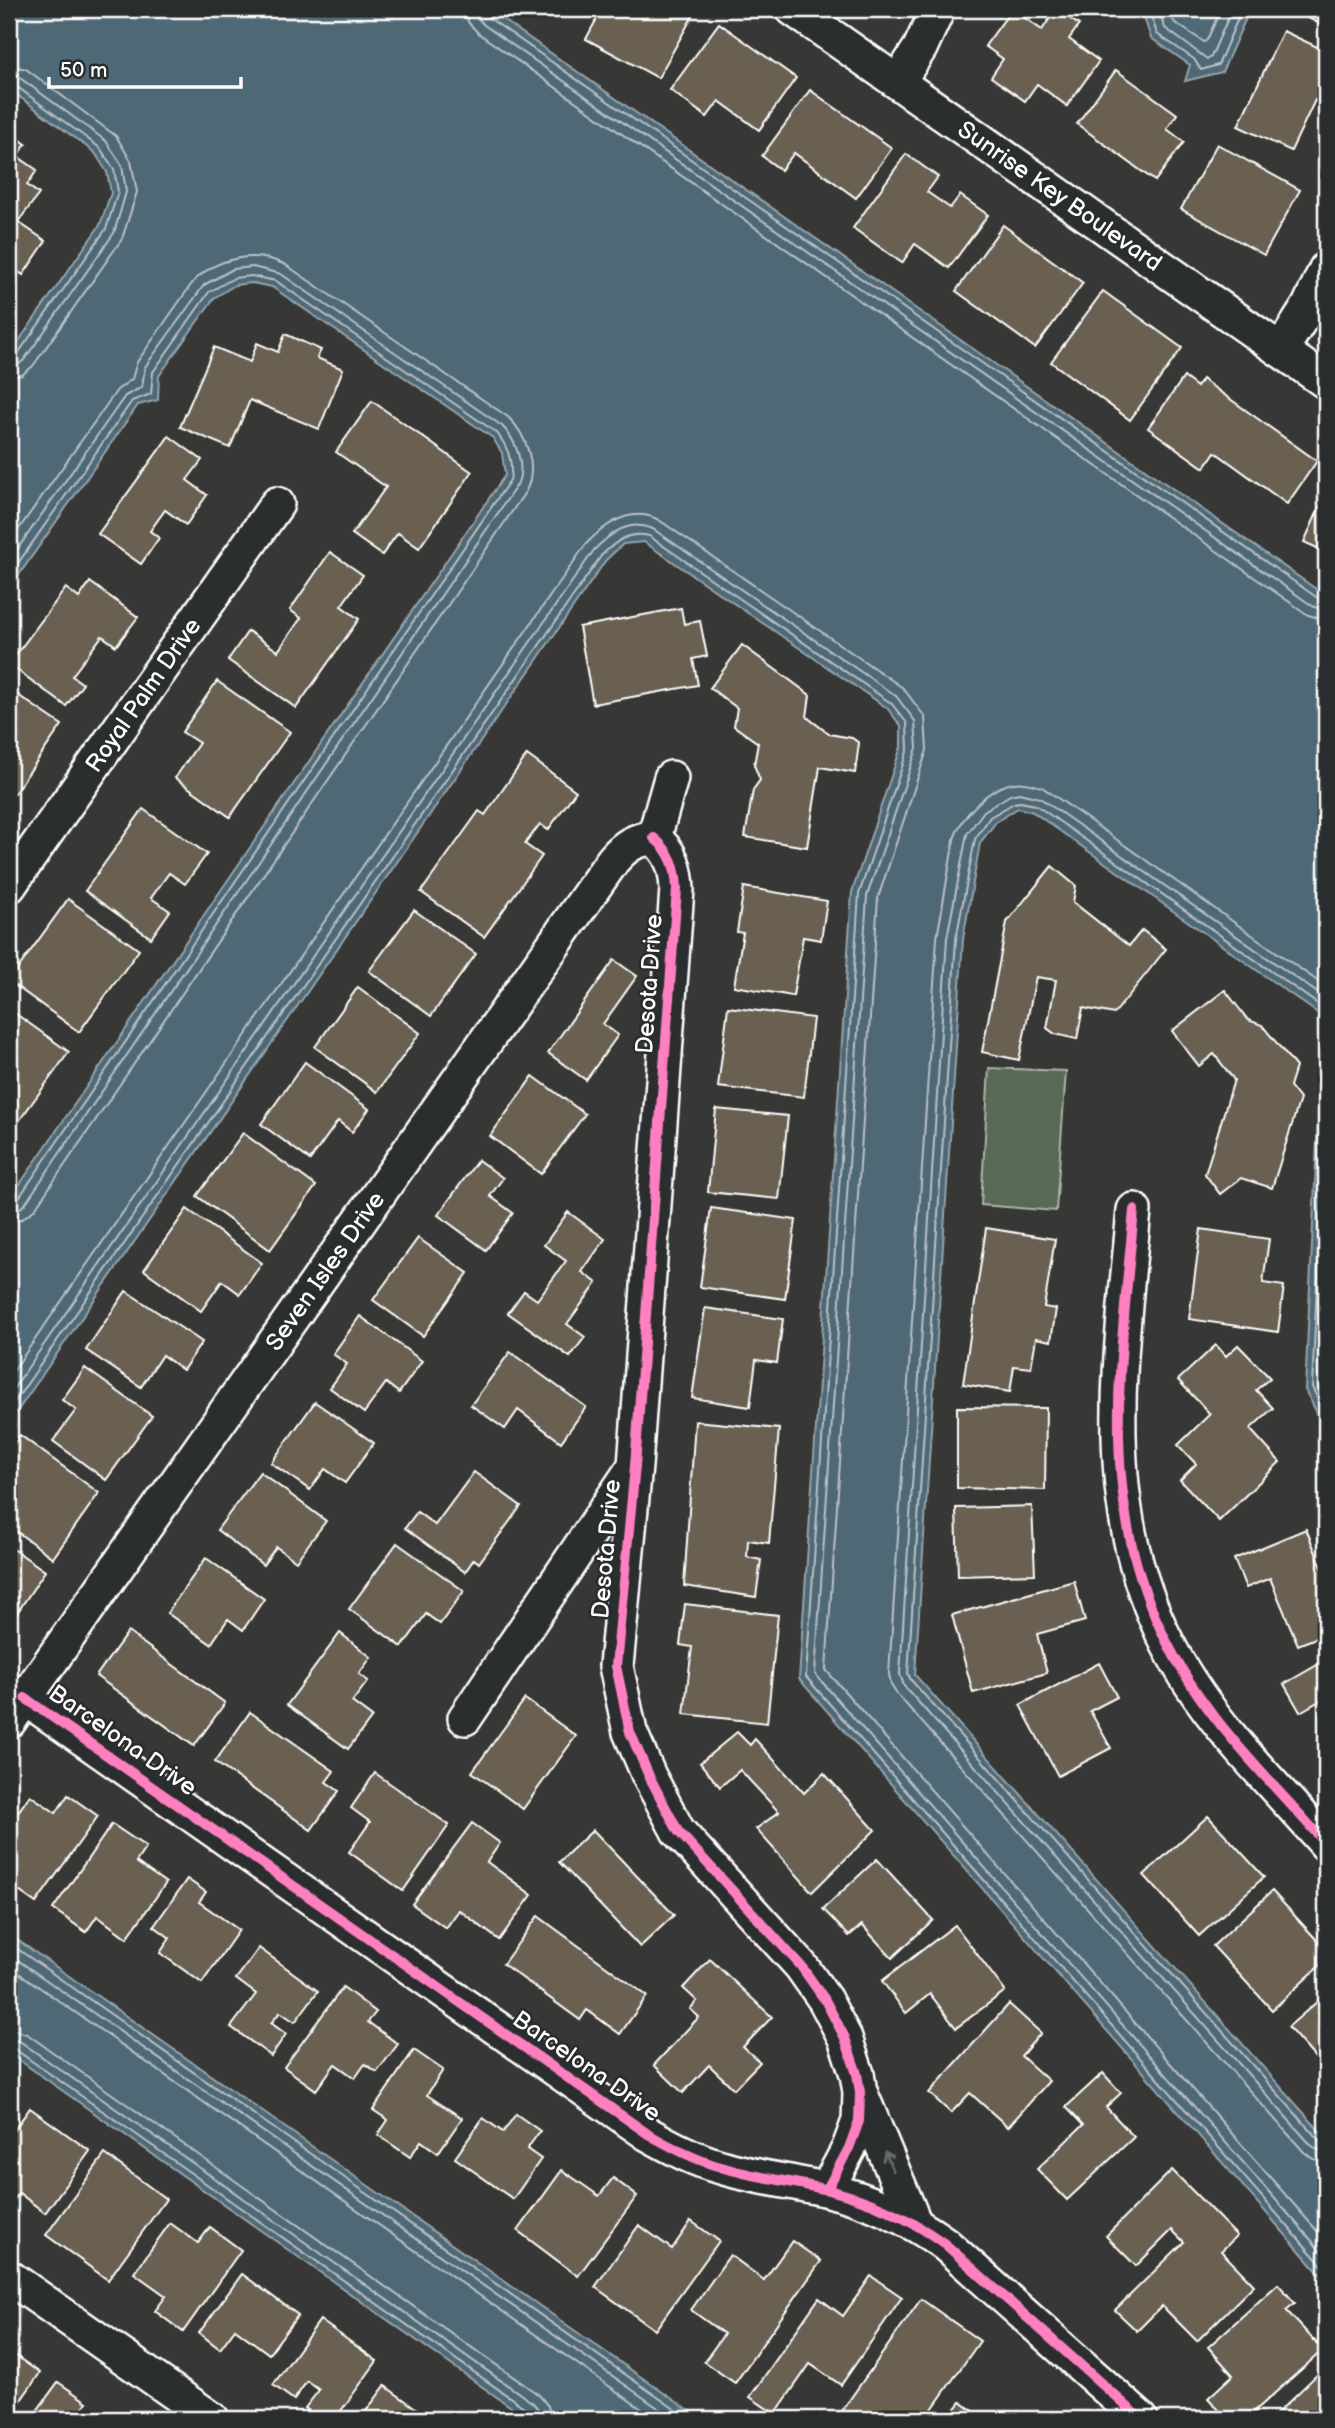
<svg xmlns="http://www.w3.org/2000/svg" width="1335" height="2428" font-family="'Balsamiq Sans',sans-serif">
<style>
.green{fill:#596b54;stroke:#acb5aa;stroke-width:2}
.water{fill:#4f6774;stroke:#95a4ac;stroke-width:2}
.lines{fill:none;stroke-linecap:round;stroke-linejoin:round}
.shore{stroke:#b9c2c7;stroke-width:2}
.building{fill:#6a6051;stroke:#fff;stroke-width:2}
.minor-casing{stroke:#fff;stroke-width:38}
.minor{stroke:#2a2d2e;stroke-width:33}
.cycleway-casing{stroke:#2a2d2e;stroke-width:15}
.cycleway{stroke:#ff80c0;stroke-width:10}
.oneway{stroke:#6a6c6d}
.labels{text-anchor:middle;stroke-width:5;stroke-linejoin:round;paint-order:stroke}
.street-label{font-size:24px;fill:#fff;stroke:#2a2d2e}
</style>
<rect width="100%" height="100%" fill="#373735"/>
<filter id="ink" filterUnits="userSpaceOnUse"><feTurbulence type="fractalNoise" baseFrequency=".0143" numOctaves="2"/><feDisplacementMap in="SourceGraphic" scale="14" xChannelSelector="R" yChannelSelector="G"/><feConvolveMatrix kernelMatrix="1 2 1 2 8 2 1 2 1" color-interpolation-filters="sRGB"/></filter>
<g filter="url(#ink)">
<polygon class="green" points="989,1068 1066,1071 1056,1211 981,1205"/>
<g class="water">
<polygon points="9,9 488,9 1326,596 1326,1430 1305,1390 1323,1017 1033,812 1018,808 996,822 980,843 963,939 915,1675 1326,2138 1326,2281 799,1679 852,892 901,747 901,726 887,708 644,542 623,544 606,560 9,1423 9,1200 505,475 502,453 493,438 272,287 252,283 235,285 214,298 159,376 158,400 138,405 9,589 9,355 100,225 111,193 107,172 95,153 9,89"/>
<polygon points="1141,9 1250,9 1222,72 1185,81 1190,65 1151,38"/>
<polygon points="9,1934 701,2419 528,2419 9,2053"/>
</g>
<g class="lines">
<g class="shore">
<polyline points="466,9 468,22 478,33 1308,615 1326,620"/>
<polyline points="476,9 478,18 484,25 1314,607 1326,610"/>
<polyline points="485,9 489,18 1319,599 1326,601"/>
<polyline points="1149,9 1157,34 1194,59 1201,70 1218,65 1242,9"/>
<polyline points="1158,9 1165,28 1207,59 1211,57 1232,9"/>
<polyline points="1169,9 1174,22 1204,42 1207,40 1221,9"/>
<polyline points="9,65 26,69 116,136 131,161 137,192 122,239 33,366 22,375 9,377"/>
<polyline points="9,75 20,78 106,141 122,165 126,192 114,233 24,360 18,365 9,367"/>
<polyline points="9,84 16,86 100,148 114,169 118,192 106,229 17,355 9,358"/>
<path d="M9 543 117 390 132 379 137 362 193 282C217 257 255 250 286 265L508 417C527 435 538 467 526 491L34 1210 22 1219 9 1222"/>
<path d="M9 561 125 396 142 387 145 367 204 285 233 269 253 267 281 274 502 426C516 440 526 465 517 485L25 1204 18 1210 9 1211"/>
<path d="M9 576 132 401 151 394 153 372 209 292 234 278 252 276 276 281 497 433C507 446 514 462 510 480L18 1199 9 1203"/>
<path d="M1326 987 1042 787C1033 785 1023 781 1014 783 990 786 961 816 954 839L937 938 889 1674 891 1685 896 1693 1304 2152 1313 2159 1326 2161"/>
<polyline points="1326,999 1040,798 1019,793 1010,795 984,811 967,834 947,938 900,1674 904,1686 1311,2145 1318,2150 1326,2151"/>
<polyline points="1326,1010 1036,805 1020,802 1014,803 990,817 975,839 956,939 908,1674 911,1680 1318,2139 1326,2142"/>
<polyline points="1326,1100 1312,1387 1326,1415"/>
<polyline points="1326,1282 1321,1385 1326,1396"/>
<path d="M9 1377 586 544C605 524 631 505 659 520L903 688 925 717 927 750 878 898 826 1670 1326 2241"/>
<path d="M9 1395 594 550C610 534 629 518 653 529L896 696 915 721 917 748 867 896 815 1674 1326 2257"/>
<path d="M9 1410 601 556C615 542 628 531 649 536L891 703 907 723 908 749 859 894 806 1677 1326 2270"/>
<polyline points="9,1943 689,2419"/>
<polyline points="9,1954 674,2419"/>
<polyline points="9,1966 656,2419"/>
<polyline points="9,2029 27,2034 539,2395 548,2406 551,2419"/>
<polyline points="9,2039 21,2042 533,2403 539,2410 540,2419"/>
<polyline points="9,2048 16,2050 528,2410 531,2419"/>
</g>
</g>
<g class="building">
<polygon points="602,9 689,9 695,12 658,78 586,39"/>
<polygon points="1012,9 1042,30 1056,9 1079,25 1069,39 1099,61 1067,106 1037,84 1025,101 991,77 1003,59 985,46"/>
<polygon points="1291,9 1326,9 1326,27"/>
<polygon points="719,23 796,78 759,130 719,101 707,117 670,90"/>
<polygon points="1283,31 1326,51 1324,66 1326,67 1326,105 1315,100 1291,151 1238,126"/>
<polygon points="1116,70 1177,114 1167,129 1184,142 1155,181 1077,124"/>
<polygon points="810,90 892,148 856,198 794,153 781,170 762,156"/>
<polygon points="9,132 26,144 17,156 37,170 27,185 39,194 18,222 46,241 23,275 9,265"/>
<polygon points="1217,144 1300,190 1264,255 1181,209"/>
<polygon points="906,154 938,177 927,192 950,208 960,195 988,215 949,268 915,244 902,263 853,228"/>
<polygon points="1003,225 1083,283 1035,348 956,291"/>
<polygon points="1103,291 1182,348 1130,420 1051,362"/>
<polygon points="285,334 321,350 317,358 343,369 319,429 250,400 230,448 180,427 214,347 250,362 257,343 278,352"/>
<polygon points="1184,377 1197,387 1202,379 1317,461 1287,504 1215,452 1204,468 1148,428"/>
<polygon points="372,401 472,472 419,548 398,533 382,555 352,534 386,487 336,452"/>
<polygon points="169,436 202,460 187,480 207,495 186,525 165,510 150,531 159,538 141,564 98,534"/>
<polygon points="1326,493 1326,552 1304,542"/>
<polygon points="330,552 363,575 341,606 359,619 296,708 228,660 248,631 278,651 301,618 290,610"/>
<polygon points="90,582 138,617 116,646 102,636 72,676 83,684 66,706 9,664 66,588 79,598"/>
<polygon points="681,608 684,624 700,621 707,656 693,659 698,685 593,704 579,627"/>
<polygon points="742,645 810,695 807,717 829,734 852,738 859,743 855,773 820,767 807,847 745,837 753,790 760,780 754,765 758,743 734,726 737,708 710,688"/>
<polygon points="217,681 290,732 230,817 175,778 199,743 182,732"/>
<polygon points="9,689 62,725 9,801"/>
<polygon points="527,755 576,791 548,830 540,824 525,844 542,856 484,937 421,892 479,811 485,815"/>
<polygon points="143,809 207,854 185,884 169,873 151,898 170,911 151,938 85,891"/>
<polygon points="1052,866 1076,886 1073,902 1129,946 1142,930 1166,949 1114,1014 1083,1008 1077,1039 1055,1034 1047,1028 1056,980 1036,977 1019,1060 982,1052 1007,922"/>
<polygon points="744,887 827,901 821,940 803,937 793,996 734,986 743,933 737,932"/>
<polygon points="68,899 139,950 79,1032 9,981"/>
<polygon points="414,910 476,954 431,1016 369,971"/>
<polygon points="614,960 637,976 603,1024 618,1035 586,1080 548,1053"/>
<polygon points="358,987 420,1033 377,1092 315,1047"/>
<polygon points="1225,990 1248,1020 1262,1025 1296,1067 1290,1086 1300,1099 1272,1188 1241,1178 1220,1194 1205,1174 1234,1080 1214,1054 1199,1066 1172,1031"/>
<polygon points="728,1007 813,1018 804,1097 718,1087"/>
<polygon points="9,1009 69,1052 16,1125 9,1119"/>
<polygon points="305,1062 369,1109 352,1132 338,1121 310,1160 261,1124"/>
<polygon points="533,1076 585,1114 541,1174 490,1136"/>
<polygon points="716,1109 788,1116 779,1199 708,1192"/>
<polygon points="243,1133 316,1186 270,1250 197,1196"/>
<polygon points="478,1160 503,1178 490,1196 513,1213 486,1250 438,1215"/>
<polygon points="711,1208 796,1220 785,1299 700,1287"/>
<polygon points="187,1209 262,1263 240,1294 222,1281 201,1311 144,1270"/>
<polygon points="568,1212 605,1239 582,1272 597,1283 567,1324 585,1337 570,1357 508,1313 524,1291 537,1300 566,1261 544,1245"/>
<polygon points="986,1228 1055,1239 1044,1307 1056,1309 1051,1341 1036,1338 1031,1368 1014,1366 1010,1392 963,1384"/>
<polygon points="1201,1229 1269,1239 1263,1283 1284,1286 1278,1332 1189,1319"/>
<polygon points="418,1238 468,1273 423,1336 373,1300"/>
<polygon points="126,1291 202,1342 183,1370 162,1355 141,1387 86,1350"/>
<polygon points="705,1308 783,1319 777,1363 756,1360 750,1407 692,1398"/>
<polygon points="360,1316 422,1361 399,1393 386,1383 364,1413 330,1388 347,1364 333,1354"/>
<polygon points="1216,1345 1226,1356 1238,1345 1270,1378 1256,1390 1273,1408 1250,1429 1280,1462 1219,1521 1180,1480 1196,1464 1178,1445 1210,1414 1178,1380"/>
<polygon points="510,1352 586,1407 561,1442 518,1410 505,1429 471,1405"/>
<polygon points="85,1368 152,1416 106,1480 53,1441 76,1410 62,1400"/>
<polygon points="315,1402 374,1443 345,1483 325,1469 310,1490 271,1463"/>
<polygon points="957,1407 1046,1408 1045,1490 957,1488"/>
<polygon points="695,1421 779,1429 769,1543 748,1540 747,1557 761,1560 756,1597 684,1586"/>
<polygon points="20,1435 99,1493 53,1558 9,1526 9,1484 13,1478 9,1474 9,1451"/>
<polygon points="260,1472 326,1521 296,1561 276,1547 263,1565 217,1530"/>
<polygon points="474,1472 521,1506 479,1563 474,1559 465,1572 405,1528 417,1512 435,1525"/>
<polygon points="1032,1506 1035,1574 958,1576 956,1508"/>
<polygon points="1306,1529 1326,1577 1326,1634 1298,1645 1270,1578 1246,1588 1234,1559"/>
<polygon points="397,1543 464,1591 440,1624 426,1614 402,1647 349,1609"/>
<polygon points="9,1546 45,1571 9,1625"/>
<polygon points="206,1558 264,1599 243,1630 228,1619 211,1644 167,1613"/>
<polygon points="1074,1581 1085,1621 1037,1634 1047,1673 973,1693 952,1615"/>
<polygon points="685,1604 778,1615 767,1723 684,1714 692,1647 680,1645"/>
<polygon points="128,1632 225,1703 194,1746 96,1676"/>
<polygon points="340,1633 371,1657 359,1674 368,1681 352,1702 372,1717 348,1749 287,1705"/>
<polygon points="1326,1660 1326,1700 1325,1698 1300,1712 1284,1684"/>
<polygon points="1099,1663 1117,1697 1090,1711 1111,1748 1058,1776 1020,1705"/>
<polygon points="525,1699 576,1736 523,1809 472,1772"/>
<polygon points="250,1712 334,1771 326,1782 339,1791 311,1830 215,1762"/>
<polygon points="737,1732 750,1745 755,1739 804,1793 824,1773 875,1830 812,1892 756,1829 779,1812 740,1770 720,1787 700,1763"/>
<polygon points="375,1773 449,1825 403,1891 349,1852 370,1822 351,1808"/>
<polygon points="30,1795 56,1813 68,1795 98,1816 36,1903 9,1884 9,1825"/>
<polygon points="1208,1816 1264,1877 1199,1936 1144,1875"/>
<polygon points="472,1823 500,1843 487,1862 532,1895 499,1940 459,1910 446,1928 412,1904"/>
<polygon points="112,1824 146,1847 136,1862 166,1883 127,1938 97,1916 86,1932 53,1909"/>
<polygon points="593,1830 674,1915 640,1947 559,1862"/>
<polygon points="877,1859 933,1920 892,1958 862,1925 849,1936 823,1909"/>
<polygon points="187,1879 206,1892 199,1902 239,1930 202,1983 160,1953 170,1938 154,1926"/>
<polygon points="1272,1891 1326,1950 1326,1960 1272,2010 1213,1946"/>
<polygon points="538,1916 647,1996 620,2034 587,2010 580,2020 503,1964"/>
<polygon points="955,1925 1005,1991 956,2028 930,1994 906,2013 882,1981"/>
<polygon points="259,1948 318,1991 295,2022 280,2012 271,2023 286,2034 271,2056 231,2027 256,1994 236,1979"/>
<polygon points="710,1959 772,2017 743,2047 760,2062 734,2089 709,2065 683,2093 654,2065 699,2017 690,2009 697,2001 683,1988"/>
<polygon points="343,1987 376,2012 368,2022 398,2044 377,2072 365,2064 355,2078 335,2064 316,2090 284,2067"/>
<polygon points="1326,1994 1326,2070 1288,2027"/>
<polygon points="1009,2004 1041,2033 1021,2056 1049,2081 1008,2127 970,2093 951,2113 929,2093"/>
<polygon points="414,2050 443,2070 427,2095 462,2118 438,2153 421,2141 410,2157 378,2135 388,2120 373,2110"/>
<polygon points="1103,2073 1121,2093 1106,2107 1134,2137 1067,2200 1037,2169 1083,2125 1066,2107"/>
<polygon points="30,2108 90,2151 45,2213 19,2193 9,2207 9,2137"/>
<polygon points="516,2114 540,2131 527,2149 541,2159 513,2199 455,2158 483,2118 503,2132"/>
<polygon points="105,2154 166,2199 108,2280 46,2235"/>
<polygon points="562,2170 599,2196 613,2178 637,2196 578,2276 518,2231"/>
<polygon points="1172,2170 1237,2236 1221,2251 1254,2285 1197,2341 1162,2306 1137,2331 1115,2310 1184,2242 1172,2230 1136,2266 1106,2236"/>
<polygon points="691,2221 719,2241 655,2330 595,2287 639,2225 672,2249"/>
<polygon points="170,2223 198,2243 210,2227 241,2250 183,2332 155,2311 166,2296 134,2273"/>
<polygon points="792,2241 821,2261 735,2383 704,2362 724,2334 691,2310 730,2255 764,2280"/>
<polygon points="242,2274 298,2315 269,2354 235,2329 220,2349 199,2333"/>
<polygon points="871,2276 902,2297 841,2385 810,2364 775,2414 750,2397 819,2298 843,2316"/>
<polygon points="1278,2284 1295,2303 1286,2310 1323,2350 1246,2419 1227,2419 1208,2398 1233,2375 1208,2347"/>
<polygon points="921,2299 980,2341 925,2419 912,2419 899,2410 893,2419 836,2419"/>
<polygon points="320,2320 377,2361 335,2419 321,2419 305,2408 319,2390 307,2381 294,2400 273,2385"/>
<polygon points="9,2351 40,2373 9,2417"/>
<polygon points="1326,2366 1326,2419 1271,2419"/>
<polygon points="58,2382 87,2402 76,2417 78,2419 31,2419"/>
<polygon points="385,2386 431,2419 360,2419"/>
<polygon points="961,2402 984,2419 948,2419"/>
</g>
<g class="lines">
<g class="minor-casing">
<g id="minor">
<polyline points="793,9 1326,382"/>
<polyline points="898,82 920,48 938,9"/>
<polyline points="1281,350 1309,306 1326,269"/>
<path d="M654 838C671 852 676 867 677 889L635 1466 616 1666 630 1732 649 1776 678 1831 801 1966 825 2000 845 2038 857 2074 860 2092 859 2121 849 2148 827 2189"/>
<polyline points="654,838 671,778"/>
<polyline points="9,886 277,504"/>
<path d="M1134 1210C1119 1378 1092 1529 1189 1681 1227 1740 1280 1791 1326 1844"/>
<path d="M25 1698 648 2134C671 2147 695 2160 721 2167 756 2178 792 2181 828 2190 871 2200 909 2218 945 2244L1141 2419"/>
<polyline points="465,1718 632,1470"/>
<path d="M9 1721 613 860C625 846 635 839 654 838"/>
<polyline points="861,2094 915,2224"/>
<polyline points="9,2277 212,2419"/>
</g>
</g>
<use href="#minor" class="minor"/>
<g class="cycleway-casing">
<g id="cycleway">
<path d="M654 838C671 852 676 867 677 889L635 1466 616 1666 630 1732 649 1776 678 1831 801 1966 825 2000 845 2038 857 2074 860 2092 859 2121 849 2148 827 2189"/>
<path d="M1134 1210C1119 1378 1092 1529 1189 1681 1227 1740 1280 1791 1326 1844"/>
<path d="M25 1698 648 2134C671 2147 695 2160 721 2167 756 2178 792 2181 828 2190 871 2200 909 2218 945 2244L1141 2419"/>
</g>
</g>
<use href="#cycleway" class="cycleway"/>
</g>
<defs><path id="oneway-shaft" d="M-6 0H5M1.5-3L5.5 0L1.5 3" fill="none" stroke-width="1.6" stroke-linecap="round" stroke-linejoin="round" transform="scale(1.75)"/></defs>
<use class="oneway" href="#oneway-shaft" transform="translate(889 2161) rotate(-113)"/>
</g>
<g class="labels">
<g class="street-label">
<text transform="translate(1060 196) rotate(35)" y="8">Sunrise Key Boulevard</text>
<text transform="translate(143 695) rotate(-55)" y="8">Royal Palm Drive</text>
<text transform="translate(649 984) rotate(-86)" y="8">Desota Drive</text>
<text transform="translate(325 1271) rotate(-55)" y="8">Seven Isles Drive</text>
<text transform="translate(606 1549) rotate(-85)" y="8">Desota Drive</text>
<text transform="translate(123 1740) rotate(35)" y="8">Barcelona Drive</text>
<text transform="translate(587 2066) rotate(35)" y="8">Barcelona Drive</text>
</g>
</g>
<rect width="1335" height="2428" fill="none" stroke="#2a2d2e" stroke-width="35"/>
<rect x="18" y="18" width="1300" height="2393" fill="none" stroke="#fff" stroke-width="2.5" filter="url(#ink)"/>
<path d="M49 77v10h192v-10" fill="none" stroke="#ffffff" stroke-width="3.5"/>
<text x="60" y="77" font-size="21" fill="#ffffff" stroke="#2a2d2e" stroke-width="5" paint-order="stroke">50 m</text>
</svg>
